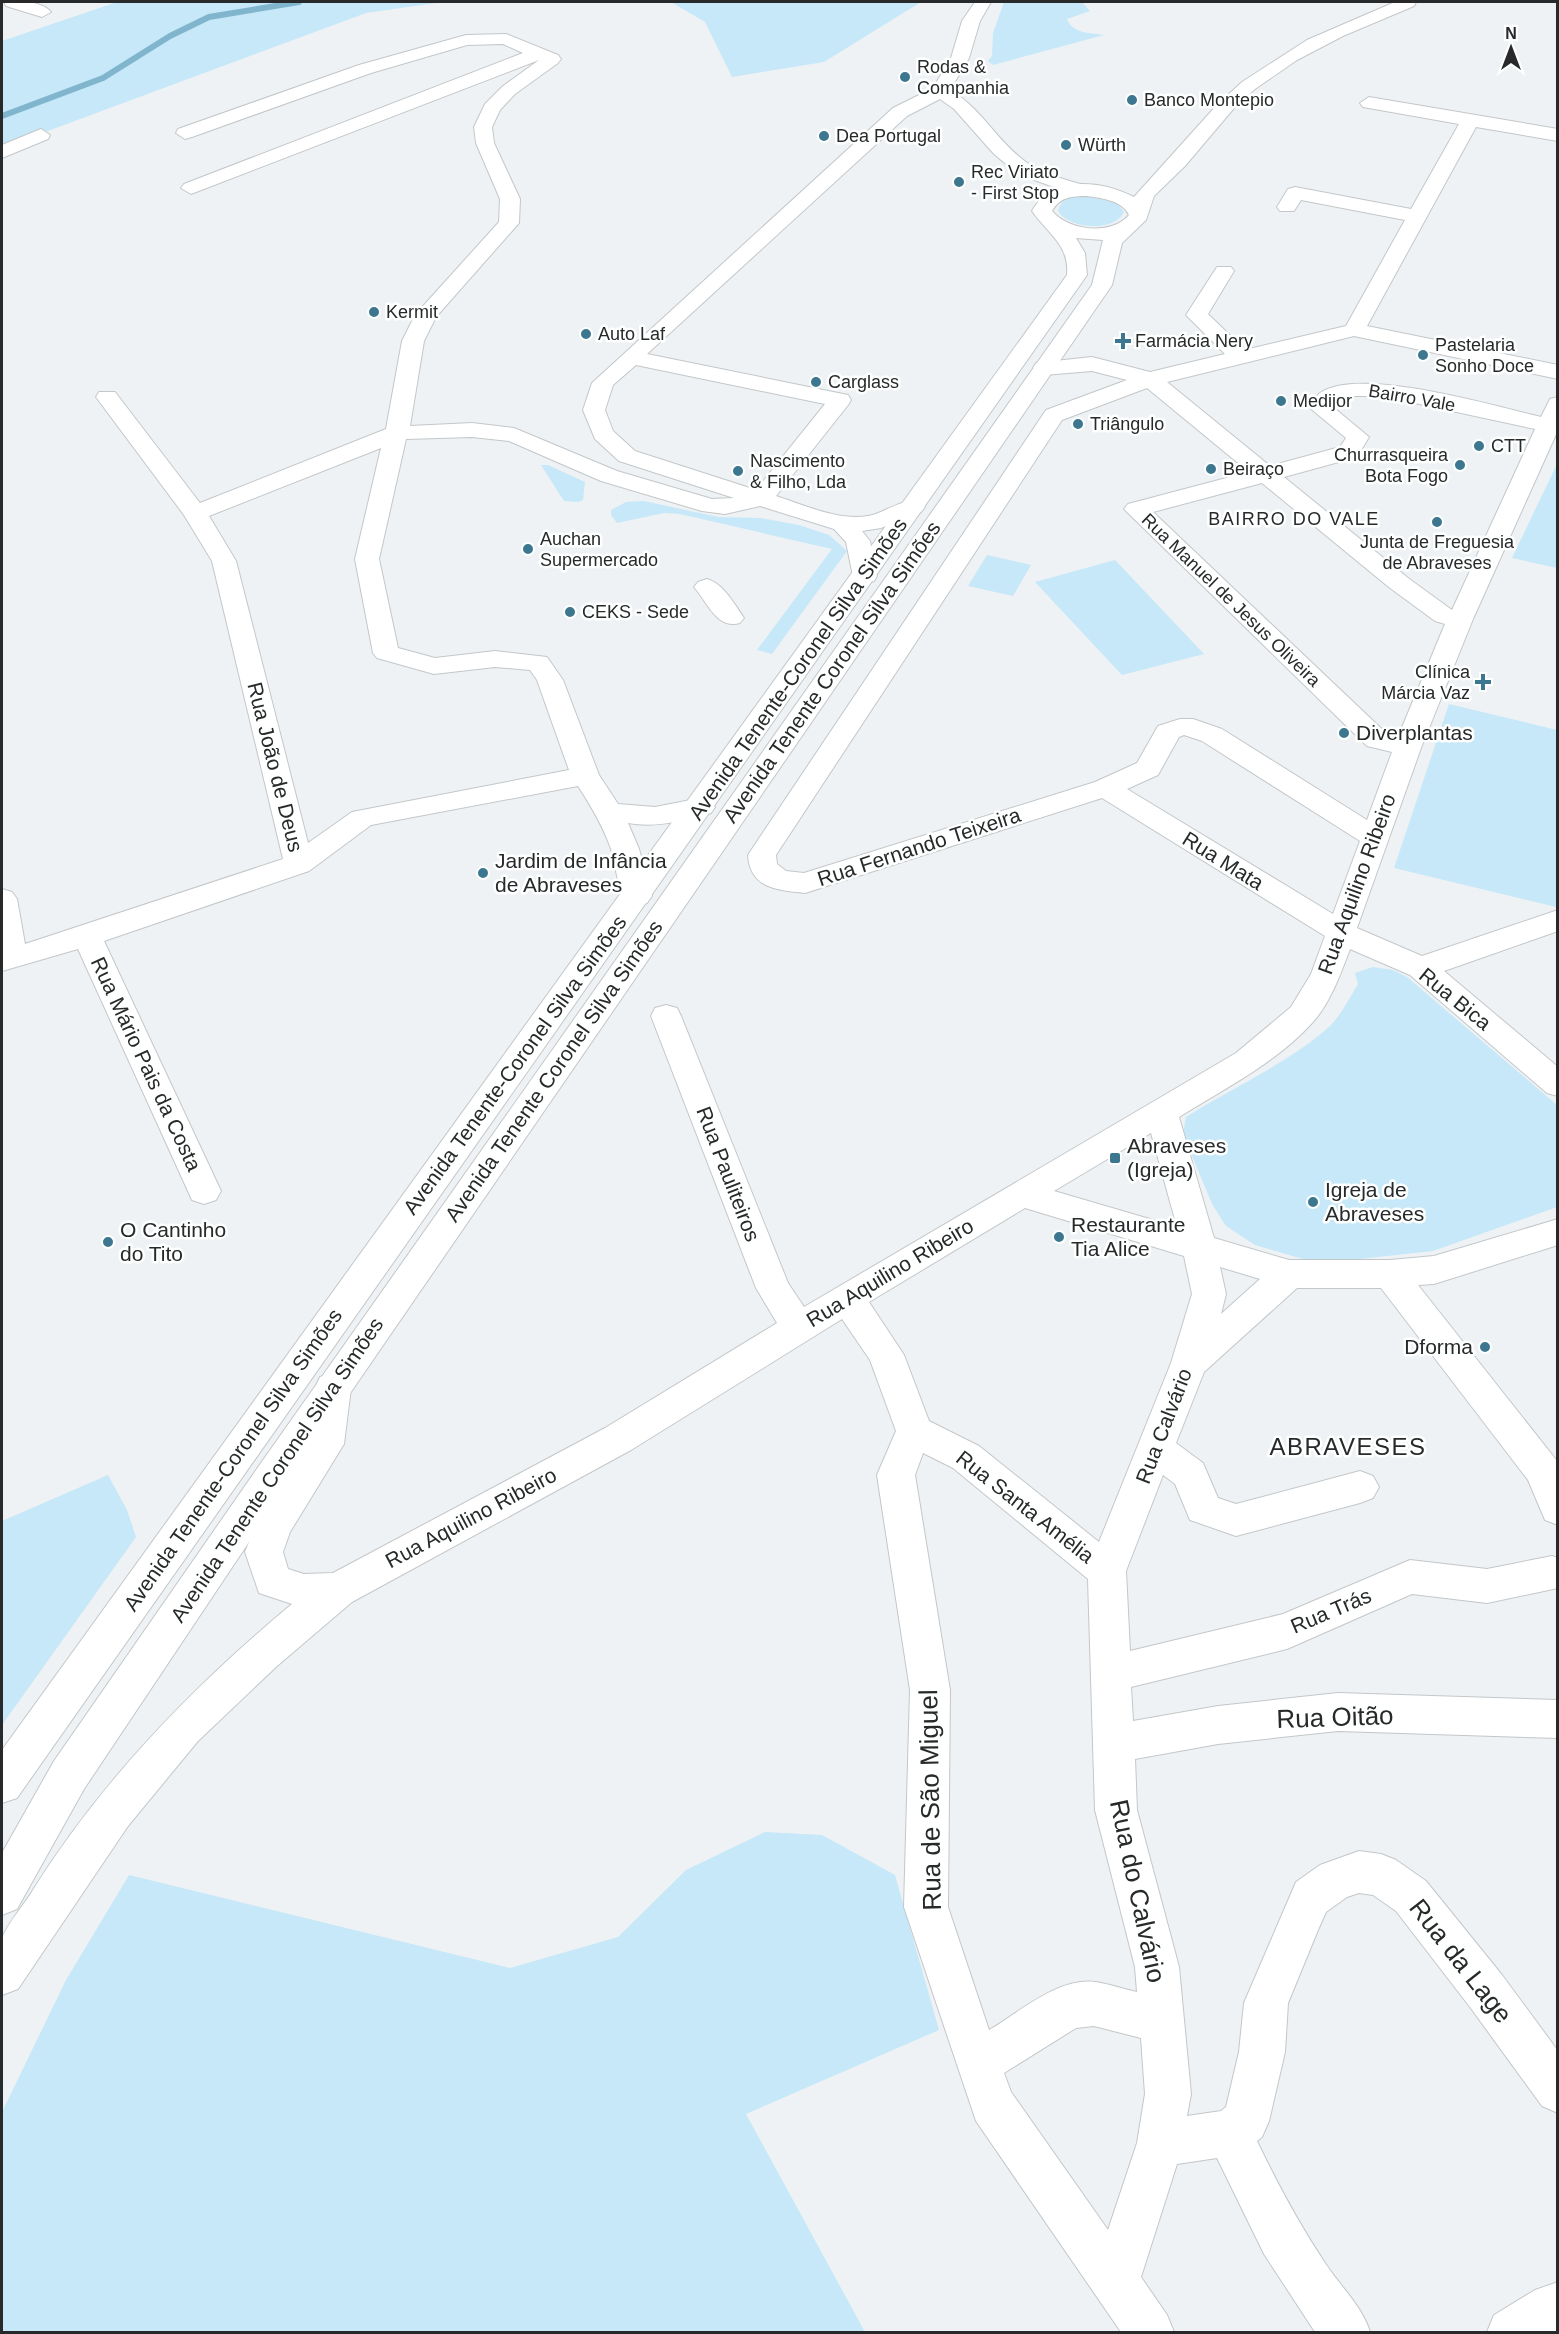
<svg xmlns="http://www.w3.org/2000/svg" width="1559" height="2334" font-family="Arial,sans-serif">
<style>
.green{fill:#c6e8f8}
.lines{fill:none;stroke-linecap:round;stroke-linejoin:round}
.stream{stroke:#80b5cd;stroke-width:6}
.minor-casing{stroke:#c3c7c9;stroke-width:2}
.major-casing{stroke:#c3c7c9;stroke-width:2}
.minor{fill:#fff;fill-rule:evenodd}
.major{fill:#fff;fill-rule:evenodd}
.poi-dot{fill:#3c768f;stroke:#feffff;stroke-width:2}
.labels{text-anchor:middle;stroke-width:5;stroke-linejoin:round;paint-order:stroke}
.far-poi-label{font-size:18px;fill:#28292a;stroke:#feffff;text-anchor:start}
.far-street-label{font-size:18px;fill:#28292a;stroke:#feffff}
.far-neighbourhood-label{font-size:18px;letter-spacing:1.5px;fill:#28292a;stroke:#feffff}
.street-label{font-size:21px;fill:#28292a;stroke:#feffff}
.poi-label{font-size:21px;fill:#28292a;stroke:#feffff;text-anchor:start}
.quarter-label{font-size:24px;letter-spacing:1.5px;fill:#28292a;stroke:#feffff}
.near-street-label{font-size:26px;fill:#28292a;stroke:#feffff}
</style>
<rect width="100%" height="100%" fill="#eef2f4"/>
<g class="green">
<polygon points="117,2 443,2 366,13 2,148 2,41"/>
<polygon points="671,2 921,2 824,62 732,77 705,22"/>
<path d="M1004 2H1082L1090 11 1067 19C1073 34 1091 33 1104 35L993 65 988 61 992 56 993 33Z"/>
<path d="M1089 196 1117 203 1124 212C1114 233 1069 229 1058 211 1060 197 1077 196 1089 196Z"/>
<polygon points="1557,464 1557,568 1512,558"/>
<polygon points="541,465 548,465 585,482 583,500 578,502 564,501"/>
<polygon points="644,501 718,517 760,518 799,525 829,535 847,551 772,654 757,650 832,549 680,514 664,513 617,523 611,515 611,510 626,502"/>
<polygon points="987,555 1031,565 1013,596 968,586"/>
<polygon points="1115,560 1204,654 1122,675 1035,582"/>
<polygon points="1449,704 1557,730 1556,907 1394,868"/>
<path d="M1373 967 1393 970 1407 977 1557 1105V1207L1433 1251 1360 1259H1303L1255 1245 1226 1226 1212 1204 1183 1134 1186 1117C1232 1088 1290 1062 1330 1026 1341 1015 1350 997 1358 984L1355 973Z"/>
<polygon points="108,1475 127,1510 136,1537 2,1725 2,1521"/>
<polygon points="765,1832 822,1835 895,1875 939,2030 746,2114 865,2332 2,2332 2,2112 66,1980 129,1875 510,1968 618,1937 686,1870"/>
</g>
<g class="lines">
<polyline class="stream" points="2,116 103,78 170,36 209,17 299,2"/>
<g class="minor-casing">
<g id="minor">
<path d="M4 2C17 1 41 0 51 12L42 17 6 6Z"/>
<path d="M975 2H991L980 21 969 58 950 90C980 107 995 138 1022 159 1040 174 1064 179 1087 186L1090 190 1087 194H1073L1018 174 994 154 954 109 940 99 907 116 647 354 848 395 851 400 848 405 776 496C804 505 838 521 868 516 886 513 902 497 921 502L925 507 921 512 881 528 862 531 870 541 877 576 874 581 865 583 856 581 853 576 846 542 834 529 760 506 725 514 702 511 601 481 509 441 472 437 406 439 379 559 398 648 435 658 495 651 547 657 563 680 599 775 618 804 655 807 701 798 711 801 715 807 711 813C683 821 657 828 628 823L639 849 652 896 647 903 637 906 627 903C617 887 616 866 611 849 603 826 591 806 578 786L371 825 309 871 104 941 221 1191 216 1200 204 1204 192 1200 78 949 2 971V889L12 892 17 899 25 944 283 859 212 561 184 515 96 397 99 392H115L200 503 386 429 402 341 415 315 499 222 500 199 476 143 474 127 485 104 503 86 539 60 191 194 181 188 184 184 523 53 503 44 467 45 371 73 192 137 185 139 176 133 178 129 359 65 466 35 506 34 558 55 561 59 558 63 515 94 500 110 492 127 494 143 520 199 519 223 436 317 424 341 410 426 472 423 514 428 617 471 712 499 734 498 619 461 595 439 583 410 592 383 893 108 933 88 951 58 962 21ZM636 365 825 404 756 490 635 451 613 431 605 410 613 385ZM381 448 355 559 373 653 377 658 434 674 495 667 530 670 537 680 569 770 352 812 308 843 236 561 209 516Z"/>
<path d="M1369 97 1558 129V141L1476 127 1367 326 1558 365V379L1354 336 1167 382 1270 466 1340 447 1346 438 1310 408C1313 404 1316 396 1320 393 1359 366 1494 406 1541 417L1550 399 1558 397V430L1473 619 1421 748 1357 928 1422 956 1558 910V931L1444 971 1558 1067V1096L1547 1093 1410 975 1350 949C1341 973 1330 1004 1312 1023 1276 1063 1224 1089 1179 1117L1214 1238 1289 1260H1390L1434 1256 1558 1219V1245L1434 1284 1418 1285 1557 1461 1558 1525 1545 1520 1528 1480 1381 1288H1297L1204 1372 1176 1443 1203 1463 1218 1498 1236 1504 1360 1471 1373 1476 1379 1487 1373 1498 1360 1503 1236 1536 1190 1520 1175 1484 1163 1475 1126 1571 1130 1651 1283 1614 1410 1560 1487 1569 1552 1556 1558 1558V1588L1487 1603 1412 1594 1287 1649 1131 1687 1133 1721 1218 1706 1338 1693 1558 1700V1738L1338 1731 1218 1744 1135 1759 1137 1810 1179 1967 1191 2094 1187 2116 1221 2111 1226 2107 1239 2052 1244 2003 1296 1882 1320 1865 1359 1851 1381 1854 1396 1860 1426 1881 1502 1975 1558 2051V2113L1542 2106 1470 2007 1396 1911 1373 1895 1359 1893 1347 1897 1326 1912 1318 1930 1288 2003 1285 2052 1269 2121 1262 2137 1257 2141C1277 2183 1299 2224 1325 2263 1340 2286 1362 2306 1370 2332H1315L1264 2254 1217 2158 1177 2164 1141 2277 1167 2315 1174 2332H1121L976 2121 904 1907 910 1690 877 1475 896 1431 870 1360 842 1319 631 1450 352 1602 277 1666 198 1741 128 1826 18 1989 2 1995C2 1982 0 1946 3 1936 10 1920 24 1905 33 1890 102 1780 192 1687 292 1604L259 1593 245 1552 260 1514 308 1441 315 1388 320 1377 333 1373 346 1377 351 1388 344 1444 290 1532 283 1552 288 1569 304 1574 333 1573 605 1428 777 1323 756 1288 651 1016 655 1008 666 1005 677 1008 681 1016 788 1283 804 1307 1236 1053 1291 1007 1311 974 1325 936 1102 798 805 893C778 890 750 889 748 855L1046 410 1127 380 1092 371 1044 375 1036 373 1033 368 1036 363 1092 357 1150 372 1225 354 1186 315 1217 267H1231L1234 271 1208 314 1245 350 1346 326 1405 220 1301 200 1294 211H1280L1277 207 1288 189 1295 187 1411 209 1459 124 1363 107 1360 103ZM1147 388 1249 472 1128 504 1124 509 1367 746 1392 752 1367 820 1222 729 1193 719H1180L1158 726 1137 763 1095 782 804 873 786 871 777 864 776 855 1062 420ZM1355 396H1382L1535 429 1452 610 1408 578 1284 477 1357 457 1369 437 1333 407 1336 403ZM1262 483 1390 588 1435 621 1445 624 1398 737 1387 734 1153 512ZM1184 735 1202 741 1360 841 1333 914 1127 789 1158 775 1179 737ZM1151 1133 1177 1227 1054 1191ZM1025 1208 1184 1256 1192 1294 1171 1363 1099 1542 979 1446 929 1421 904 1355 869 1302ZM1220 1267 1260 1279 1221 1314 1226 1294ZM923 1453 953 1468 1088 1579 1095 1810 1135 1967 1137 1992C1123 1989 1109 1984 1096 1982 1058 1977 1020 2012 989 2030L948 1907 950 1690 915 1475ZM1094 2026 1141 2038 1145 2094 1137 2143 1108 2230 1011 2092 1004 2073 1076 2028Z"/>
<polygon points="41,129 50,135 48,139 2,158 2,145"/>
<path d="M707 579C723 583 735 605 744 618L740 623C719 629 710 608 698 592L694 587 698 582Z"/>
<polygon points="1558,2282 1558,2331 1487,2332 1494,2315 1535,2290"/>
</g>
</g>
<g class="major-casing">
<path id="major" d="M1395 2H1416L1414 6 1343 36 1297 60 1255 89 1235 107 1185 166 1154 196 1146 220 1122 243 1112 285 287 1485 84 1789 17 1909 2 1915V1853L54 1761 261 1463 1092 285 1103 240 1076 238 1085 253 1087 275 17 1798 2 1803V1750L1067 275C1070 245 1047 233 1032 211 1052 175 1101 180 1134 197L1216 106 1242 82 1307 40ZM1087 196C1102 198 1123 201 1129 215 1111 236 1069 231 1052 211 1060 197 1072 196 1087 196Z"/>
</g>
<use href="#minor" class="minor"/>
<use href="#major" class="major"/>
</g>
<g class="poi-dot">
<circle cx="905" cy="77" r="6"/>
<circle cx="1132" cy="100" r="6"/>
<circle cx="824" cy="136" r="6"/>
<circle cx="1066" cy="145" r="6"/>
<circle cx="959" cy="182" r="6"/>
<circle cx="374" cy="312" r="6"/>
<circle cx="586" cy="334" r="6"/>
<path d="M1120 332h6v6h6v6h-6v6h-6v-6h-6v-6h6z"/>
<circle cx="1423" cy="355" r="6"/>
<circle cx="816" cy="382" r="6"/>
<circle cx="1281" cy="401" r="6"/>
<circle cx="1078" cy="424" r="6"/>
<circle cx="1479" cy="446" r="6"/>
<circle cx="1460" cy="465" r="6"/>
<circle cx="1211" cy="469" r="6"/>
<circle cx="738" cy="471" r="6"/>
<circle cx="1437" cy="522" r="6"/>
<circle cx="528" cy="549" r="6"/>
<circle cx="570" cy="612" r="6"/>
<path d="M1480 673h6v6h6v6h-6v6h-6v-6h-6v-6h6z"/>
<circle cx="1344" cy="733" r="6"/>
<circle cx="483" cy="873" r="6"/>
<rect x="1109" y="1152" width="12" height="12" rx="3"/>
<circle cx="1313" cy="1202" r="6"/>
<circle cx="1059" cy="1237" r="6"/>
<circle cx="108" cy="1242" r="6"/>
<circle cx="1485" cy="1347" r="6"/>
</g>
<g class="labels">
<g class="far-poi-label">
<text x="917" y="73">Rodas &amp;<tspan x="917" dy="21">Companhia</tspan></text>
<text x="1144" y="106">Banco Montepio</text>
<text x="836" y="142">Dea Portugal</text>
<text x="1078" y="151">Würth</text>
<text x="971" y="178">Rec Viriato<tspan x="971" dy="21">- First Stop</tspan></text>
<text x="386" y="318">Kermit</text>
<text x="598" y="340">Auto Laf</text>
<text x="1135" y="347">Farmácia Nery</text>
<text x="1435" y="351">Pastelaria<tspan x="1435" dy="21">Sonho Doce</tspan></text>
<text x="828" y="388">Carglass</text>
<text x="1293" y="407">Medijor</text>
<text x="1090" y="430">Triângulo</text>
<text x="1491" y="452">CTT</text>
<text x="1448" y="461" text-anchor="end">Churrasqueira<tspan x="1448" dy="21">Bota Fogo</tspan></text>
<text x="750" y="467">Nascimento<tspan x="750" dy="21">&amp; Filho, Lda</tspan></text>
<text x="1223" y="475">Beiraço</text>
<text x="540" y="545">Auchan<tspan x="540" dy="21">Supermercado</tspan></text>
<text x="1437" y="548" text-anchor="middle">Junta de Freguesia<tspan x="1437" dy="21">de Abraveses</tspan></text>
<text x="582" y="618">CEKS - Sede</text>
<text x="1470" y="678" text-anchor="end">Clínica<tspan x="1470" dy="21">Márcia Vaz</tspan></text>
</g>
<g class="far-street-label">
<text transform="translate(1412 398) rotate(10)" y="6">Bairro Vale</text>
<text transform="translate(1231 600) rotate(44)" y="6">Rua Manuel de Jesus Oliveira</text>
</g>
<g class="far-neighbourhood-label">
<text x="1294" y="525">BAIRRO DO VALE</text>
</g>
<g class="street-label">
<text transform="translate(798 669) rotate(-55)" y="7">Avenida Tenente-Coronel Silva Simões</text>
<text transform="translate(832 672) rotate(-55)" y="7">Avenida Tenente Coronel Silva Simões</text>
<text transform="translate(275 767) rotate(76)" y="7">Rua João de Deus</text>
<text transform="translate(919 847) rotate(-18)" y="7">Rua Fernando Teixeira</text>
<text transform="translate(1223 861) rotate(32)" y="7">Rua Mata</text>
<text transform="translate(1357 884) rotate(-70)" y="7">Rua Aquilino Ribeiro</text>
<text transform="translate(1455 999) rotate(39)" y="7">Rua Bica</text>
<text transform="translate(146 1064) rotate(65)" y="7">Rua Mário Pais da Costa</text>
<text transform="translate(515 1065) rotate(-54)" y="7">Avenida Tenente-Coronel Silva Simões</text>
<text transform="translate(554 1071) rotate(-55)" y="7">Avenida Tenente Coronel Silva Simões</text>
<text transform="translate(728 1174) rotate(69)" y="7">Rua Pauliteiros</text>
<text transform="translate(890 1273) rotate(-31)" y="7">Rua Aquilino Ribeiro</text>
<text transform="translate(1164 1426) rotate(-69)" y="7">Rua Calvário</text>
<text transform="translate(233 1460) rotate(-55)" y="7">Avenida Tenente-Coronel Silva Simões</text>
<text transform="translate(277 1470) rotate(-56)" y="7">Avenida Tenente Coronel Silva Simões</text>
<text transform="translate(1025 1507) rotate(38)" y="7">Rua Santa Amélia</text>
<text transform="translate(471 1518) rotate(-28)" y="7">Rua Aquilino Ribeiro</text>
<text transform="translate(1331 1611) rotate(-23)" y="7">Rua Trás</text>
</g>
<g class="poi-label">
<text x="1356" y="740">Diverplantas</text>
<text x="495" y="868">Jardim de Infância<tspan x="495" dy="24">de Abraveses</tspan></text>
<text x="1127" y="1153">Abraveses<tspan x="1127" dy="24">(Igreja)</tspan></text>
<text x="1325" y="1197">Igreja de<tspan x="1325" dy="24">Abraveses</tspan></text>
<text x="1071" y="1232">Restaurante<tspan x="1071" dy="24">Tia Alice</tspan></text>
<text x="120" y="1237">O Cantinho<tspan x="120" dy="24">do Tito</tspan></text>
<text x="1473" y="1354" text-anchor="end">Dforma</text>
</g>
<g class="quarter-label">
<text x="1348" y="1455">ABRAVESES</text>
</g>
<g class="near-street-label">
<text transform="translate(1335 1717) rotate(-2)" y="9">Rua Oitão</text>
<text transform="translate(930 1800) rotate(-91)" y="9">Rua de São Miguel</text>
<text transform="translate(1138 1891) rotate(78)" y="9">Rua do Calvário</text>
<text transform="translate(1461 1961) rotate(52)" y="9">Rua da Lage</text>
</g>
</g>
<rect width="1559" height="2334" fill="none" stroke="#28292a" stroke-width="6"/>
<g transform="translate(1511 48)" stroke="#feffff" stroke-width="4.5" paint-order="stroke">
<path d="M0-4.5L10 22L0 15L-10 22Z" fill="#28292a"/>
<text y="-9" font-size="16" font-weight="bold" text-anchor="middle" fill="#28292a">N</text>
</g>
</svg>
